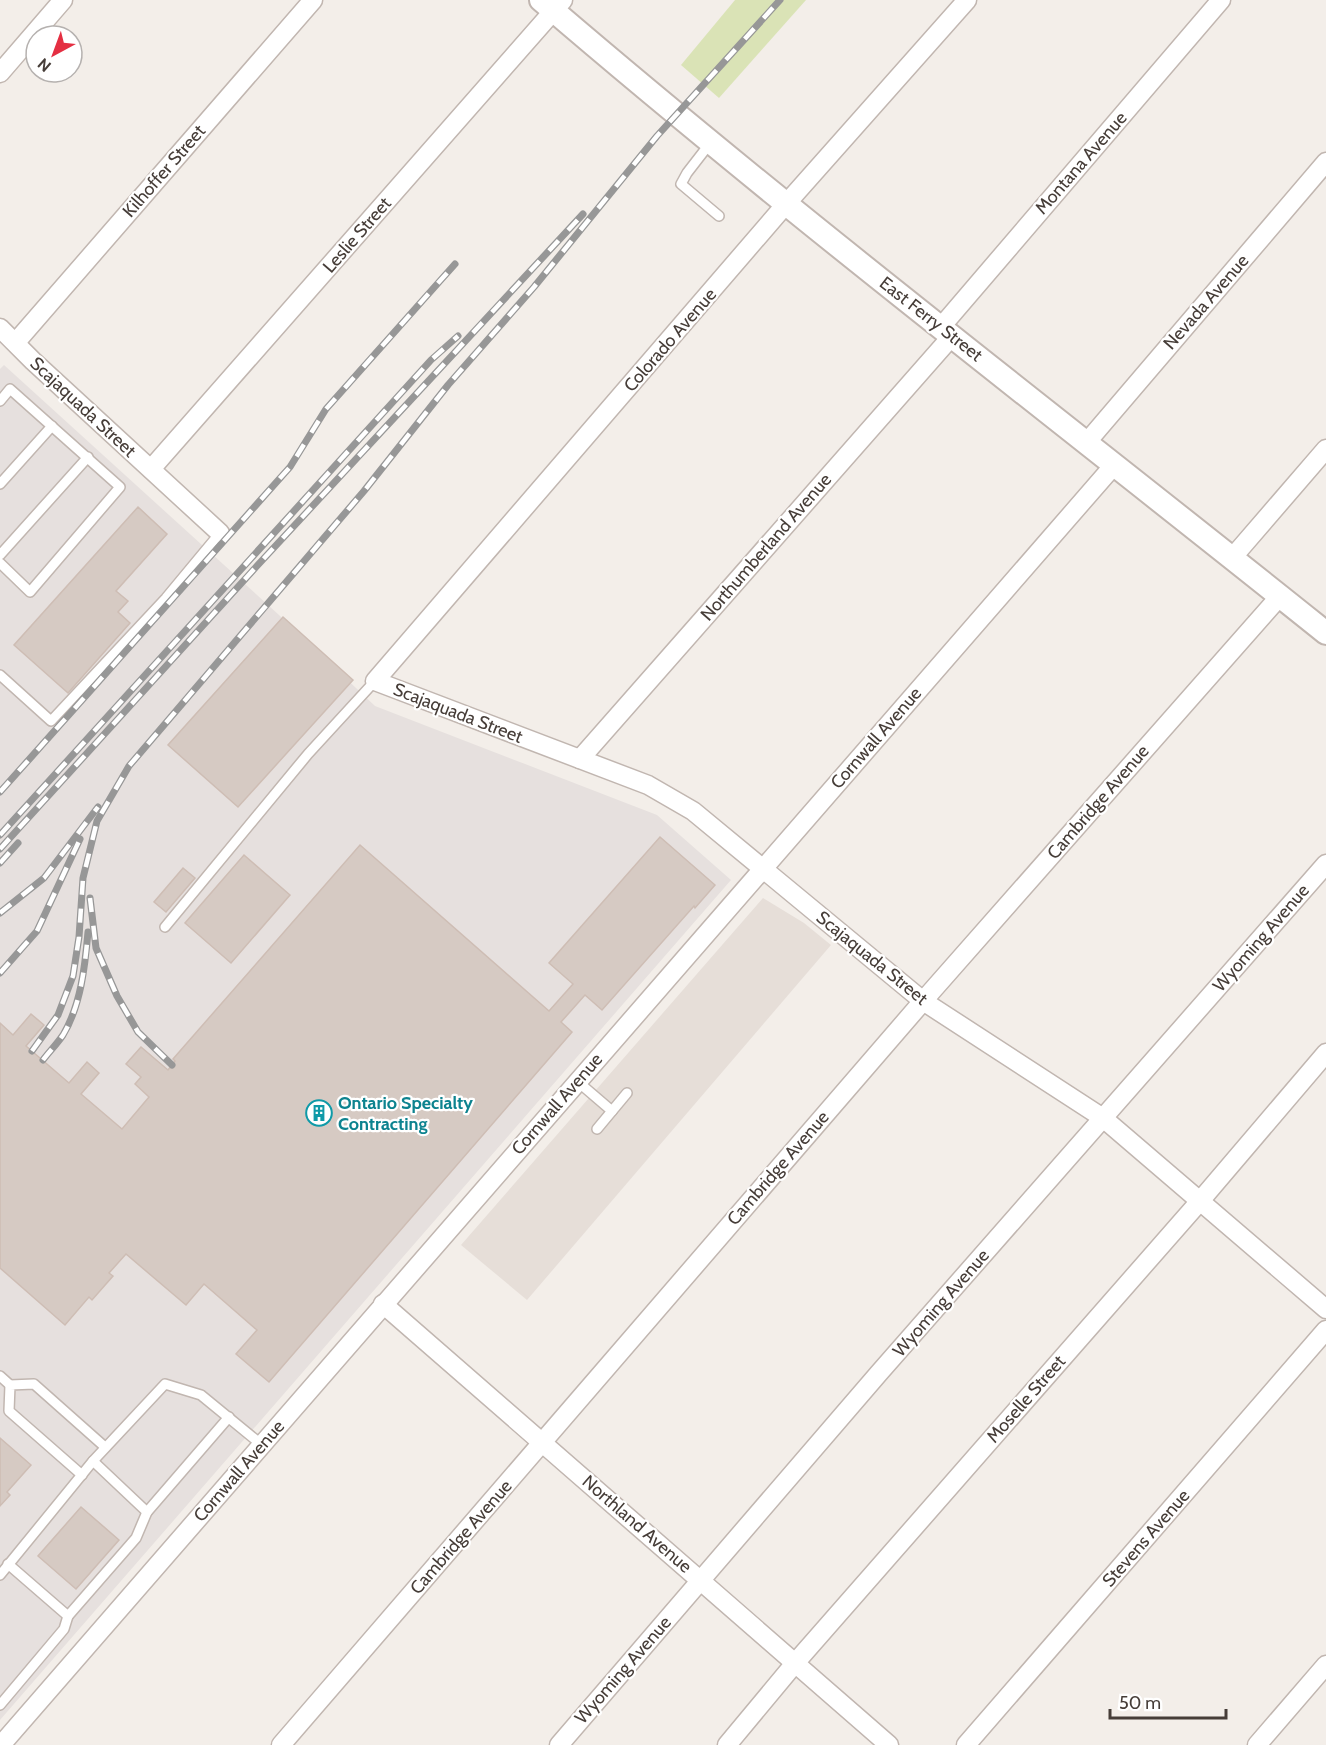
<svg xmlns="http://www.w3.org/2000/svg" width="1326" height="1745" font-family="Cabin,sans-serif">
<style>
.residential{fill:#e6ded8}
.industrial{fill:#e6e0de}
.green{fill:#dae3b6}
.building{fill:#d6cac3;stroke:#cebdb4;stroke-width:1.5}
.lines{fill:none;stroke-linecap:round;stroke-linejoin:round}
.service-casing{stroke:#c1b6b0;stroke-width:12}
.minor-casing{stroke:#c1b6b0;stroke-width:21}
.tertiary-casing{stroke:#c1b6b0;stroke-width:26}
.service{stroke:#fff;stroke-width:9}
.minor{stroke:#fff;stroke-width:18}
.tertiary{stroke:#fff;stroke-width:22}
.rail-casing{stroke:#979797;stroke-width:7}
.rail{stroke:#fff;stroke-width:4.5;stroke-dasharray:14;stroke-linecap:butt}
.labels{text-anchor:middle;stroke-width:4.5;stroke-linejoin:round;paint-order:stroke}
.street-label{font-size:18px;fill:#463d38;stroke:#fff}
.culture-label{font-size:18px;font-weight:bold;fill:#0d838f;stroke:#fff;text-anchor:start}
</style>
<rect width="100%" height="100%" fill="#f3eee9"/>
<polygon class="residential" points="763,898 804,923 831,945 527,1300 461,1245"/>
<polygon class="industrial" points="4,365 279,615 375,706 657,815 731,880 0,1720 0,369"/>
<polygon class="green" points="735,0 806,0 719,98 681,65"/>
<g class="building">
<polygon points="138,507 167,534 116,591 128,601 118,612 130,623 68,693 14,645"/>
<polygon points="283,617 353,680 238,807 168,745"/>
<polygon points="660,837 715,885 695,908 694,906 602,1010 585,995 561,1022 572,1032 269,1382 236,1354 257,1330 204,1284 186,1305 126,1254 109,1273 113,1276 92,1300 89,1297 65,1325 0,1268 0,1023 13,1035 31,1014 44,1025 26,1046 69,1083 87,1062 99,1073 81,1094 122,1129 149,1097 135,1084 141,1077 126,1064 141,1047 168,1070 175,1061 173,1059 360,845 549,1011 573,984 549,963"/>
<polygon points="244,855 290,895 231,963 185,923"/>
<polygon points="183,868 195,878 166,912 154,902"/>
<polygon points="0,1438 31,1465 7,1492 10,1495 0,1506"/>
<polygon points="81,1507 119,1540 76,1589 38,1556"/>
</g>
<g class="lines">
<g class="service-casing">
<g id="service">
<polyline points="711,142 687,173 681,184 719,216"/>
<polyline points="0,401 10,389 120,487 30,592 0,563"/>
<polyline points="0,484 52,426"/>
<polyline points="0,555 88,457"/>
<polyline points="0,675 51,721 166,598 220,533"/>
<polyline points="165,927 308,754 375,681"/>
<polyline points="577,1081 612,1111 597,1129"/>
<polyline points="612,1111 627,1093"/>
<polyline points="0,1376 10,1385"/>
<polyline points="93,1461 147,1512 229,1417"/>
<polyline points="82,1475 9,1411 10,1385 34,1384 105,1447"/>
<polyline points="8,1564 68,1616 136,1538 147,1512"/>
<polyline points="0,1575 93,1461 165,1384 201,1395 262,1445"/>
<polyline points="0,1705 64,1629 68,1616"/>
</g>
</g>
<g class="minor-casing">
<g id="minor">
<polyline points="967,0 786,204 375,681 648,785 693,811 923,1001 1103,1118 1326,1309"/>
<polyline points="0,73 63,0"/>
<polyline points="941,327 1221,0"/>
<polyline points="0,328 33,361 220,533"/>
<polyline points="16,342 313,0"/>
<polyline points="1087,442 1326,162"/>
<polyline points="151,469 563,0"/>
<polyline points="1232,558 1326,449"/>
<polyline points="580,759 952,336"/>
<polyline points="383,1304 889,1745"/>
<polyline points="1,1745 1115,464"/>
<polyline points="281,1745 923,1001 1280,596"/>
<polyline points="559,1745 879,1373 1326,864"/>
<polyline points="727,1745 796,1662 1200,1201 1326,1053"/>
<polyline points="966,1745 1326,1330"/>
<polyline points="1257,1745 1326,1665"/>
</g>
</g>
<g class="tertiary-casing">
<path id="tertiary" d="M541 0C796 219 1064 423 1326 633"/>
</g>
<use href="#service" class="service"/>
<use href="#minor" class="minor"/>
<use href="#tertiary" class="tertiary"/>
<g class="rail-casing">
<g id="rail">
<polyline points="0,792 290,467 326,409 455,264"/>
<polyline points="0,835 431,360 458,336"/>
<polyline points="0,849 256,567 583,214"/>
<polyline points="0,863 18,843"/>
<polyline points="90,898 96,948 117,996 138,1032 172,1065"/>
<polyline points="0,913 44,878 98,807"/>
<polyline points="0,973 37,931 80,839"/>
<polyline points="32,1051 58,1015 73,976 79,937 83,878 97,821 129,766 364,491 448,385 534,287 657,136 780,0"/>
<path d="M43 1060C49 1052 57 1044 63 1035 81 1005 85 966 88 932"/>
</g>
</g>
<use href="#rail" class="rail"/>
</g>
<defs>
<g id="building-ring" transform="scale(1.35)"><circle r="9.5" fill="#fff" stroke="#0f9aa8" stroke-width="1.5"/><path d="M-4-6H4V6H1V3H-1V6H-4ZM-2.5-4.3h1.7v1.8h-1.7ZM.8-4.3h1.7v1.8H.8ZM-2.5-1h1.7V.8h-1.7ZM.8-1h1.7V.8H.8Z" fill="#0f9aa8"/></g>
</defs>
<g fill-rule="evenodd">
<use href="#building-ring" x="319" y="1113"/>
</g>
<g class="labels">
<g class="street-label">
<text transform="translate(1081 163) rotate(-49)" y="6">Montana Avenue</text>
<text transform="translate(164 171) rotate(-49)" y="6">Kilhoffer Street</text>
<text transform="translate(357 235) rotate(-49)" y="6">Leslie Street</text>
<text transform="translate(1206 302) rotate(-49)" y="6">Nevada Avenue</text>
<text transform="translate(931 319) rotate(38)" y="6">East Ferry Street</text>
<text transform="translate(670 340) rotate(-49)" y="6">Colorado Avenue</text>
<text transform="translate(83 407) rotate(43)" y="6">Scajaquada Street</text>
<text transform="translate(766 547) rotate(-49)" y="6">Northumberland Avenue</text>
<text transform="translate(458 713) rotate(21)" y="6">Scajaquada Street</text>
<text transform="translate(876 738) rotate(-49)" y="6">Cornwall Avenue</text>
<text transform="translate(1098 802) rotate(-49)" y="6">Cambridge Avenue</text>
<text transform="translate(1261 938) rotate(-49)" y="6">Wyoming Avenue</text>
<text transform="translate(872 958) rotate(39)" y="6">Scajaquada Street</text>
<text transform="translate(557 1104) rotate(-49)" y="6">Cornwall Avenue</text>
<text transform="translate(778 1168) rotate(-49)" y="6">Cambridge Avenue</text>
<text transform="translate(941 1303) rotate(-49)" y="6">Wyoming Avenue</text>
<text transform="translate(1026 1399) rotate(-49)" y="6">Moselle Street</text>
<text transform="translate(239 1471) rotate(-49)" y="6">Cornwall Avenue</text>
<text transform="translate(637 1524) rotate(41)" y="6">Northland Avenue</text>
<text transform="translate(461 1537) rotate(-49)" y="6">Cambridge Avenue</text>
<text transform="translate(1146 1538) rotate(-49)" y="6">Stevens Avenue</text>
<text transform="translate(623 1670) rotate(-49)" y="6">Wyoming Avenue</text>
</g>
<g class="culture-label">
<text x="338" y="1109">Ontario Specialty<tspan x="338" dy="21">Contracting</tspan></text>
</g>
</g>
<g transform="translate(54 54) rotate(221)"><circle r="28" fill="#ffffff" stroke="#b5b1af" stroke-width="1.5"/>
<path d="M0-4.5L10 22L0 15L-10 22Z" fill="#e42f42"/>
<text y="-9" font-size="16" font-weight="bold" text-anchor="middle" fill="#463d38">N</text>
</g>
<path d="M1110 1709v9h116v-9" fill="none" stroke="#463d38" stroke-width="3"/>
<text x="1119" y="1709" font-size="18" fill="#463d38" stroke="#ffffff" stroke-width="4.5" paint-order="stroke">50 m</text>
</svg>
